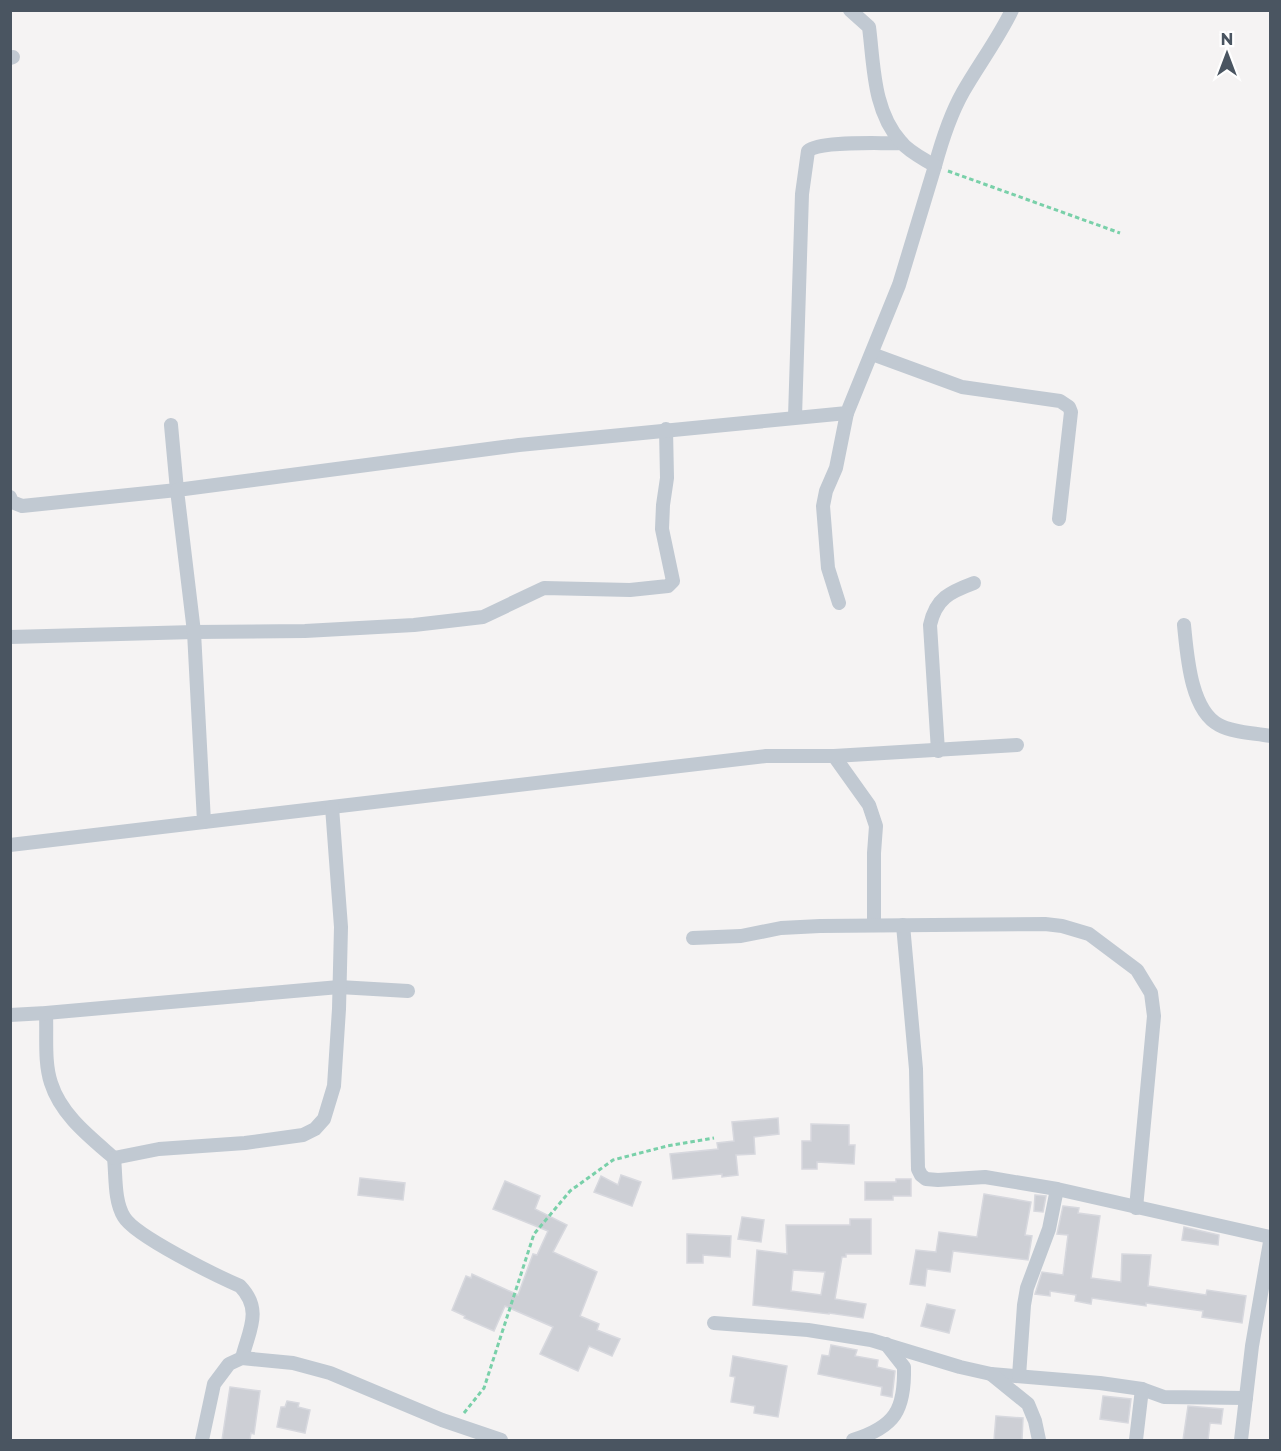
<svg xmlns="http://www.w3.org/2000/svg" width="1281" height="1451" font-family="Montserrat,sans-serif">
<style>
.building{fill:#cdcfd5;stroke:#d7d8de;stroke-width:1.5;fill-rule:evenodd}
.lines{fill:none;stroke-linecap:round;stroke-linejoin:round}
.path{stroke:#79d0a9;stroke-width:3;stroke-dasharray:4.5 3;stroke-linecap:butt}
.minor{stroke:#c1c9d2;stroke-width:14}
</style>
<rect width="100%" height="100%" fill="#f5f3f3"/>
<g class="building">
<polygon points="778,1118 779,1134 754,1137 755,1154 736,1155 738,1175 722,1177 722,1174 673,1179 670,1154 718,1149 717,1143 734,1141 732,1122"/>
<polygon points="811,1124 849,1125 849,1145 855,1145 854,1164 817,1162 817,1169 802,1169 802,1141 811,1141"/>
<polygon points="621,1175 641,1182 632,1206 594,1192 601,1176 618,1185"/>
<polygon points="360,1178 405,1183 403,1200 358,1195"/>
<polygon points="896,1179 911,1179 911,1196 893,1196 893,1200 865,1200 865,1182 896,1182"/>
<polygon points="505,1181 540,1196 535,1209 567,1225 553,1252 597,1272 580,1316 599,1324 597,1330 620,1339 612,1356 589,1346 578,1371 540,1354 553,1327 505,1306 494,1331 464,1318 465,1316 452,1310 466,1276 471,1278 472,1274 518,1295 533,1254 537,1255 548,1231 493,1209"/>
<polygon points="984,1194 1031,1202 1025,1235 1032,1236 1028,1260 953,1251 950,1272 927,1269 925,1286 910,1284 916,1250 936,1252 939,1232 977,1237"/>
<polygon points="1035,1195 1046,1196 1043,1212 1034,1211"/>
<polygon points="1063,1206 1079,1208 1078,1213 1100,1216 1091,1278 1121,1282 1122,1254 1151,1255 1148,1286 1206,1295 1207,1290 1246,1296 1242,1323 1202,1317 1203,1311 1146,1303 1146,1306 1092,1298 1091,1304 1075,1301 1076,1295 1050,1291 1050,1296 1035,1294 1042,1272 1063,1275 1068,1235 1057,1234"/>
<polygon points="742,1217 764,1220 761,1242 738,1239"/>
<path d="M850 1219H871V1254H846V1257H842L835 1299 866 1304 863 1318 829 1313V1314L753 1305 757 1250 787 1254 786 1225H850ZM793 1270 825 1272 821 1295 791 1291Z"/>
<polygon points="1184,1227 1219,1235 1218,1245 1182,1240"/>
<polygon points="687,1234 731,1236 730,1257 703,1255 703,1263 687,1263"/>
<polygon points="927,1304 955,1310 949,1333 921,1326"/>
<polygon points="831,1345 857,1350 855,1356 878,1360 877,1367 895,1371 892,1397 881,1395 882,1387 818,1374 822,1355 829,1356"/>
<polygon points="733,1356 787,1366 778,1417 754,1413 755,1406 731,1402 735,1377 730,1376"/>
<polygon points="230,1387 260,1391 254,1434 251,1433 250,1440 222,1440"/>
<polygon points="1103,1396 1131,1399 1128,1423 1100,1419"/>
<polygon points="287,1401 299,1403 298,1407 310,1410 305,1433 277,1427 281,1407 285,1407"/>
<polygon points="1188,1406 1223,1409 1221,1424 1210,1423 1208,1440 1183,1440"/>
<polygon points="996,1416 1023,1418 1022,1440 994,1440"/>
</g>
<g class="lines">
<g class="path">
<polyline points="948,171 1120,233"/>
<polyline points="464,1413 484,1388 534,1234 570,1191 613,1160 667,1146 714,1138"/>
</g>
<g class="minor">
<polyline points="10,58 13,57"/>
<path d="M935 166C942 140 950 115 963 92 979 64 998 39 1012 10"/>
<polyline points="872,354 962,387 1060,401 1069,407 1071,412 1059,519"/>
<path d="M795 417 802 194 808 151C821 140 882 144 902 143"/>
<polyline points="10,497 12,502 22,506 177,490 171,425"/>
<polyline points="839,603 828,568 823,506 826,491 836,468 847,413"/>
<path d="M1184 625C1187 653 1190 710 1219 725 1234 733 1255 733 1270 736"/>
<polyline points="10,637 194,632 305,631 414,625 483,617 544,588 630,590 668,586 673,581 662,529 663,505 667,478 666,429"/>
<path d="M938 751 930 625C936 598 950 592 974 583"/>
<polyline points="834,756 869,805 876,826 874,853 874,925"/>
<polyline points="204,822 766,756 834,756 1017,745"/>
<path d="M10 845 204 822 194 632 177 490 519 445 847 413 899 285 935 166C924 159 909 152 901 142 873 111 874 66 869 27L850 10"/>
<polyline points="903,925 916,1069 918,1169 921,1175 926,1179 938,1180 985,1177 1057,1189 1270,1237"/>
<polyline points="693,938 741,936 781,928 820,926 1045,924 1062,926 1089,934 1137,970 1151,993 1154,1016 1136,1208"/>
<path d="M46 1013C47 1036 44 1062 51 1083 61 1115 90 1137 114 1158 116 1176 114 1201 124 1217 135 1236 217 1276 240 1286 263 1310 249 1330 242 1358"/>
<polyline points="10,1015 46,1013 339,987 408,991"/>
<polyline points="114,1158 159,1149 245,1143 303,1135 315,1129 324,1119 334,1086 339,1009 341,927 332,807"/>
<polyline points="714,1323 808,1330 871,1340 960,1367 991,1374 1100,1383 1142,1389 1164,1397 1246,1398"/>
<polyline points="991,1374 1028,1404 1035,1421 1039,1440"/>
<polyline points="1019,1376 1024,1305 1027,1288 1049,1229 1057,1189"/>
<polyline points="202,1440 214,1384 229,1364 242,1358 293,1363 330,1373 442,1420 501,1440"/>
<path d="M853 1440C895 1427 905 1410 904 1367L886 1344"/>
<polyline points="1136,1440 1142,1389"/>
<polyline points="1241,1440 1252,1346 1270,1242"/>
</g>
</g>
<rect width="1281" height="1451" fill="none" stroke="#4a5561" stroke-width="24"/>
<g transform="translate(1227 54)" stroke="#ffffff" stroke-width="4.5" paint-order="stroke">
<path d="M0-4.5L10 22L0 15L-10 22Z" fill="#4a5561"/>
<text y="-9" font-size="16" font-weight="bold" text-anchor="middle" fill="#4a5561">N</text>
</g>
</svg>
